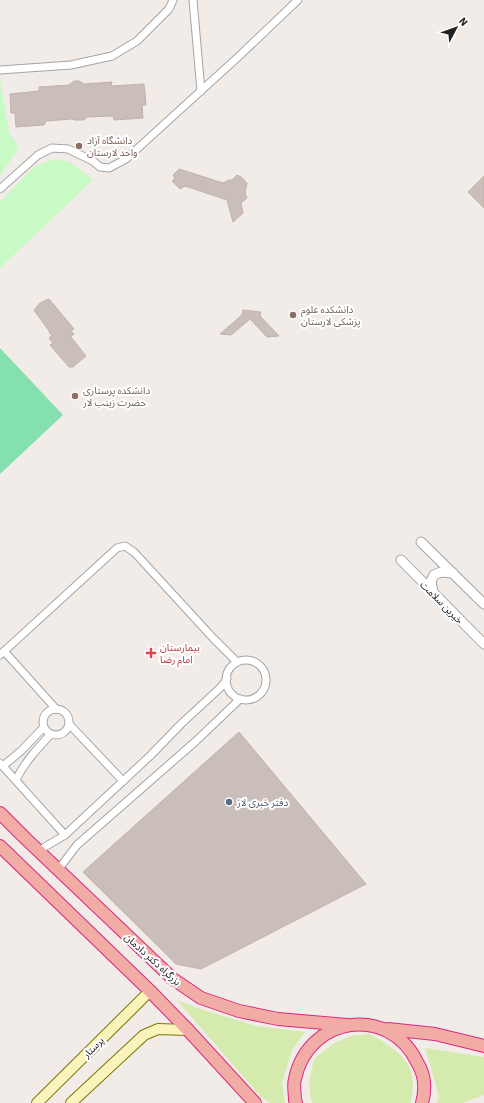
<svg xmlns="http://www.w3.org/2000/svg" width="484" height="1103" font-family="'Source Sans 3','Noto Sans Arabic',sans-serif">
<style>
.grass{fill:#d4ebad}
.park{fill:#c8fac5}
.pitch{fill:#85e0b0}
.building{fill:#c9beba;stroke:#c3b1a9}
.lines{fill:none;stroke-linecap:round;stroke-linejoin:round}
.minor-casing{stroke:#a5a5a5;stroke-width:9}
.tertiary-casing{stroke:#a5a5a5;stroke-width:11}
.secondary-casing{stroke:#7b7704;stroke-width:12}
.trunk-casing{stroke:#dd267f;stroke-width:14}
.minor{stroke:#fff;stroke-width:7}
.tertiary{stroke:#fff;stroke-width:9}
.secondary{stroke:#faf4bc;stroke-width:10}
.trunk{stroke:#f2aca6;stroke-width:12}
.education-dot{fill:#8d6e63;stroke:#fff;stroke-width:1.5}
.health-dot{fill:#e0444e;stroke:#fff;stroke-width:1.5}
.service-dot{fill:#5c6f8a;stroke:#fff;stroke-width:1.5}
.labels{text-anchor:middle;stroke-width:4;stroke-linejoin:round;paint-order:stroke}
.education-label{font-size:10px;fill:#785e54;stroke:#fff;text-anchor:start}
.street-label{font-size:10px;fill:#212121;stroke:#fff}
.health-label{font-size:10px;fill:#be3a42;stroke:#fff;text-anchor:start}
.service-label{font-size:10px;fill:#4e5e75;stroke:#fff;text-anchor:start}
</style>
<rect width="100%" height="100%" fill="#f1ece7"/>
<g class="grass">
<polygon points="177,1000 203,1010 256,1026 305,1032 292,1050 282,1083 285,1103 270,1103 260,1096"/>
<path d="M370 1034C390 1046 413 1058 413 1084 412 1091 413 1097 410 1103H313L311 1100 309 1083 314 1059 333 1044 350 1036Z"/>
<polygon points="425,1048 484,1057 484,1095 462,1103 437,1103 439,1096"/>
</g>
<g class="park">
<polygon points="0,80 9,133 19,147 0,176"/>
<polygon points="55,159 70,162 93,180 0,268 0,202 35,166"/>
</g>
<polygon class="pitch" points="0,348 63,415 0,474"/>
<g class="building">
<polygon points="74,81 79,81 84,84 112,82 111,86 144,84 146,105 142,105 143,118 114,120 113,116 87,117 84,120 75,120 72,119 46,121 44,125 16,127 15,113 11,113 10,94 39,91 39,87 69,85"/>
<polygon points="179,169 223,183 229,180 232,180 237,175 241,177 247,183 245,193 247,198 241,203 243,213 233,222 227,200 185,186 180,189 172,181 175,178 173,175"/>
<polygon points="484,176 484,208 468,192"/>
<polygon points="49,299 74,329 71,331 74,334 71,337 86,356 73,367 69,367 50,345 53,343 49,338 52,336 49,332 49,331 34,310 40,303"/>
<polygon points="243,310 261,312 260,316 279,336 267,337 250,319 231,335 220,334 242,315"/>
<polygon points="239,732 366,884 201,969 176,964 83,872"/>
</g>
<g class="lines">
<g class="minor-casing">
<g id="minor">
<polyline points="193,0 201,91"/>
<polyline points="0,70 71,65 112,56 137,41 169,9 173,0"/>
<polyline points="0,189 38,155 52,148 68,149 93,161 100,167 109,168 126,159 237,58 298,0"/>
<polyline points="4,651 56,709"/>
<polyline points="0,655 117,548 125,546 134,552 213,638 237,662"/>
<circle cx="246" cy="680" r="20"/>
<circle cx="56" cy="722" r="13"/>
<polyline points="69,724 123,781"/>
<polyline points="0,763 65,835"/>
<polyline points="3,766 21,751 43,728"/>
<path d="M16 780C24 763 37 749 50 735"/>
<polyline points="38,851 65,835 151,755 181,724 220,688 226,681 227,678"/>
<polyline points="58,870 77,845 196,741 240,699"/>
</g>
</g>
<g class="tertiary-casing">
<g id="tertiary">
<polyline points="421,542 484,604"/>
<polyline points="401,560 484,644"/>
<polyline points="433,593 431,581 434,575 441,572 453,573"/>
</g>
</g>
<g class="secondary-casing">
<g id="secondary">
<polyline points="37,1103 150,991"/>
<polyline points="71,1103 144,1035 158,1029 188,1030"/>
</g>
</g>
<g class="trunk-casing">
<g id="trunk">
<polyline points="0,813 26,839 173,979 201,998 239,1011 278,1019 347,1025"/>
<polyline points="0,846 150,991 188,1030 255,1103"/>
<polyline points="388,1029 435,1034 484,1046"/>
<path d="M296 1103 295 1100C295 1093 293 1085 295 1079 308 1016 389 1004 417 1062 422 1070 425 1081 424 1091 424 1095 423 1099 422 1103"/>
</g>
</g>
<use href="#minor" class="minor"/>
<use href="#tertiary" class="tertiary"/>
<use href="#secondary" class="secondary"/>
<use href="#trunk" class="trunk"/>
</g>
<g class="education-dot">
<circle cx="79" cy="146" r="4"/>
<circle cx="293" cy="315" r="4"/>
<circle cx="75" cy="396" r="4"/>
</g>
<path class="health-dot" d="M149 647h4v4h4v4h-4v4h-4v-4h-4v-4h4z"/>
<circle class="service-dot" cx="229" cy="802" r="4"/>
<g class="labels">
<g class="education-label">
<text x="87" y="144">دانشگاه آزاد<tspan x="87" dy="12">واحد لارستان</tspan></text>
<text x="301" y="313">دانشکده علوم<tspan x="301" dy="12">پزشکی لارستان</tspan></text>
<text x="83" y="394">دانشکده پرستاری<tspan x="83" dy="12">حضرت زینب لار</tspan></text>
</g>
<g class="street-label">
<text transform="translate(442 602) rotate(45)" y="4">خیرین سلامت</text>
<text transform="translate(153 959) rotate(42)" y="4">بزرگراه دکتر دادمان</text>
<text transform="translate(93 1047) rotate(-45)" y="4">پرستار</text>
</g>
<g class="health-label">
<text x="160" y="651">بیمارستان<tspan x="160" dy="12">امام رضا</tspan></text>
</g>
<g class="service-label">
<text x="237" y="806">دفتر خبری لاز</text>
</g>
</g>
<g transform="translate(456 28) rotate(49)" stroke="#ffffff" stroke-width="3" paint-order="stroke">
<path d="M0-3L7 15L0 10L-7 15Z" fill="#212121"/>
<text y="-6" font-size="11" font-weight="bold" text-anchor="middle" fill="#212121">N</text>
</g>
</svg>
